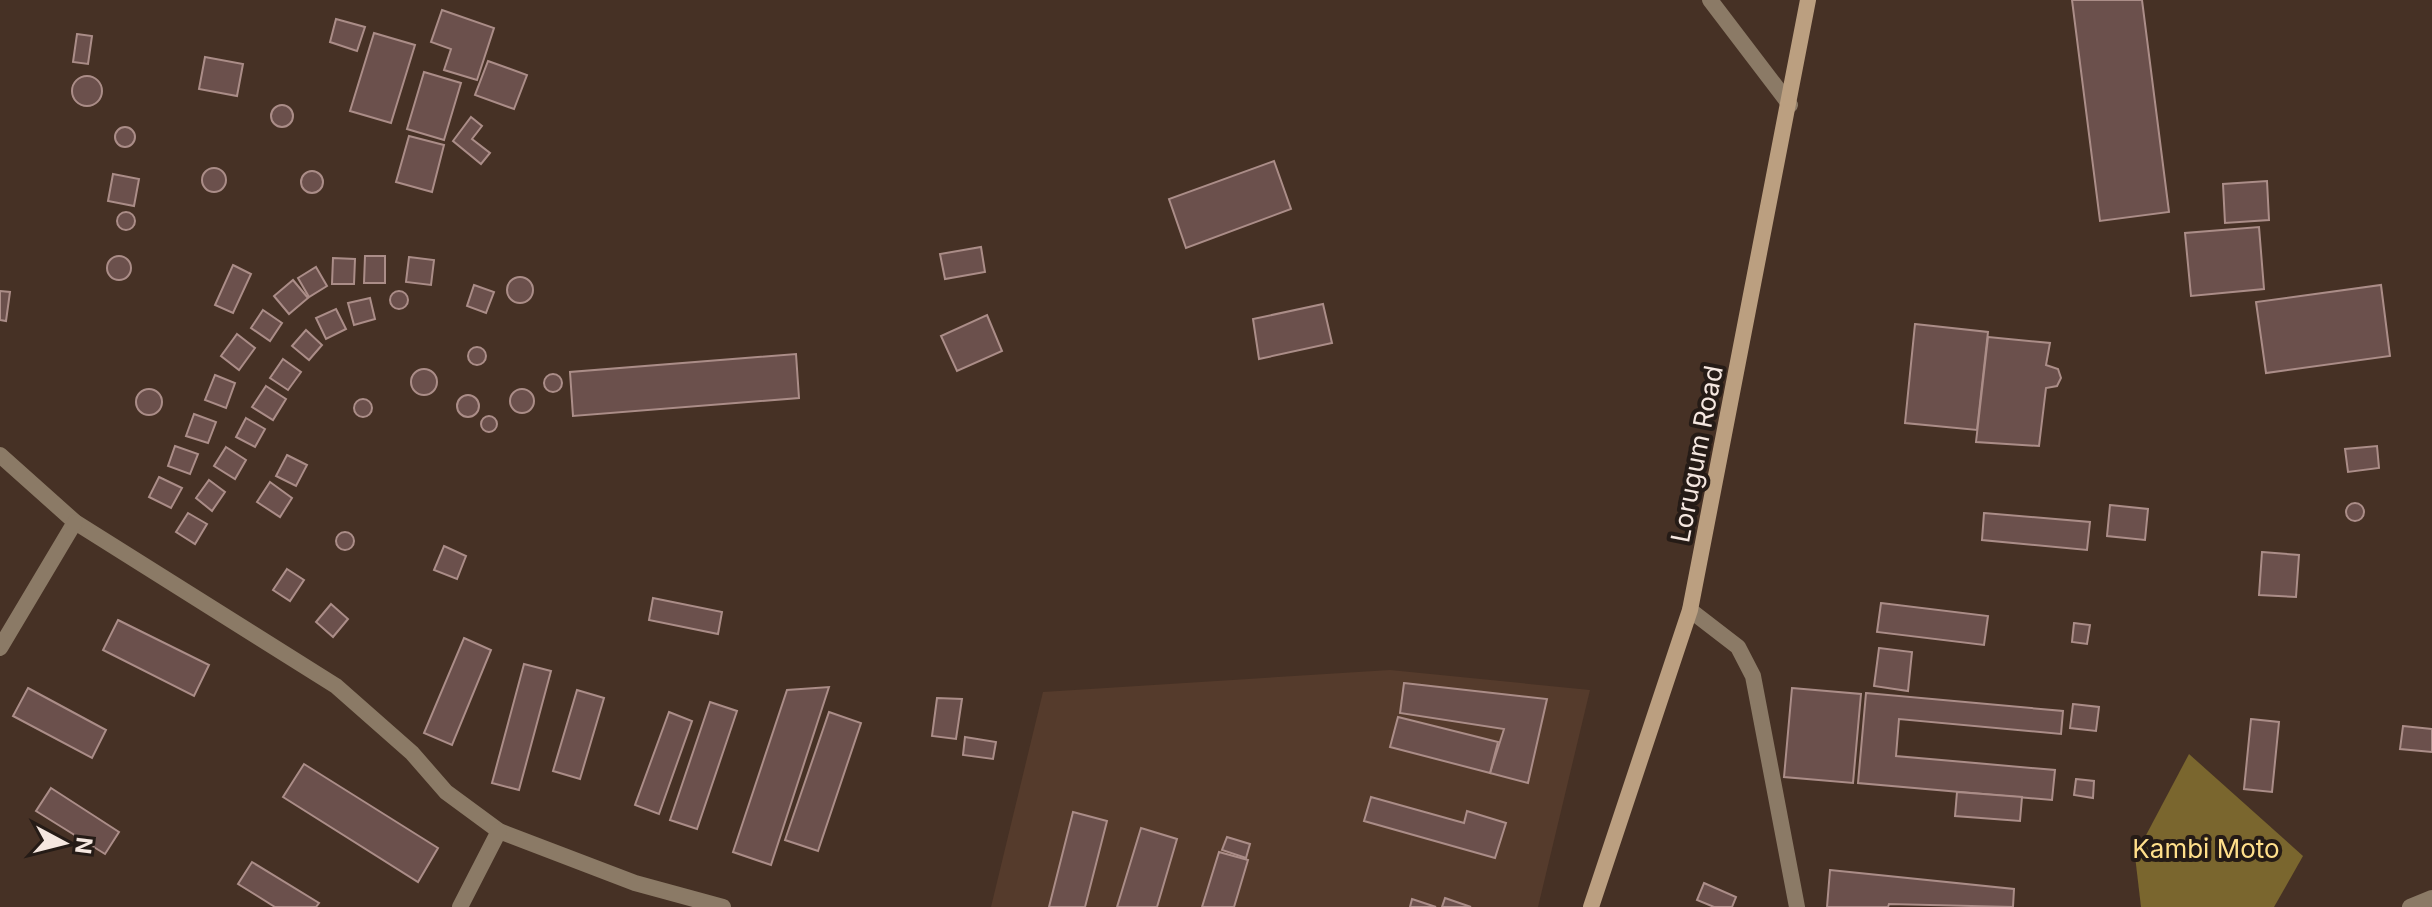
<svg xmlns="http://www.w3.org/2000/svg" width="2432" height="907" font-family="Inter,sans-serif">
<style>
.built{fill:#553b2c}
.forest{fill:#7a662e}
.building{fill:#6b504c;stroke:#ab8d88;stroke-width:2}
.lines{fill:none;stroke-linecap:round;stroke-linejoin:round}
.street{stroke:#8b7a66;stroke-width:16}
.secondary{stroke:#bb9f80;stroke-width:16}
.labels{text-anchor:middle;stroke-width:8;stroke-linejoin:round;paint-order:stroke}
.street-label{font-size:26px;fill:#f5e7e0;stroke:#251b16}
.park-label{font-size:26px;fill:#ffdf8b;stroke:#251b16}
</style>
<rect width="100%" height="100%" fill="#463125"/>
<polygon class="built" points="1390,670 1590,690 1538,907 991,907 1043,692"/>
<polygon class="forest" points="2189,754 2303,856 2274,907 2141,907 2135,856"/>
<g class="building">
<polygon points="2072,0 2142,0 2169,212 2100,221"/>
<polygon points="442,10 494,28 477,80 444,70 451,49 431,42"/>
<polygon points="336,19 365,27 357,51 330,42"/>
<polygon points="374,33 415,45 391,123 350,111"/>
<polygon points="77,34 92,36 88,64 73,62"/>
<polygon points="205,57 243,64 237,96 199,89"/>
<polygon points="488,61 527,75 514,109 475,95"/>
<polygon points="424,72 461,83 444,140 407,129"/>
<circle cx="87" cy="91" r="15"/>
<circle cx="282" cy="116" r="11"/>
<polygon points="471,117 482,126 472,139 490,153 481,164 453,141"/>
<circle cx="125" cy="137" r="10"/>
<polygon points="409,136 444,145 432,192 396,182"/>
<polygon points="1274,161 1291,209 1186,248 1169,199"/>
<circle cx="214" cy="180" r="12"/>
<circle cx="312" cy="182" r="11"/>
<polygon points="113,174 139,179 134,206 108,201"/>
<polygon points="2267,181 2269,220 2225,223 2223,184"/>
<circle cx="126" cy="221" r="9"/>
<polygon points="2259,227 2264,289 2191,296 2185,233"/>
<polygon points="981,247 985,272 945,279 940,254"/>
<polygon points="365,256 385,256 385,283 364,283"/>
<circle cx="119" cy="268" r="12"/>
<polygon points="409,257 434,260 431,285 406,282"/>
<polygon points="333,258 355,259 354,284 332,284"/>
<polygon points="233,265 251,274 233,313 215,305"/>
<polygon points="316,267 327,286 309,297 298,278"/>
<circle cx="520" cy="290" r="13"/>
<polygon points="293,280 308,298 289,314 274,296"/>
<polygon points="474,285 494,292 486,313 467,306"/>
<polygon points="2381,285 2390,356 2266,373 2256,302"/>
<polygon points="0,291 10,292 6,321 0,320"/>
<circle cx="399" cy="300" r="9"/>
<polygon points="370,298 375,319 354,325 348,303"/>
<polygon points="1323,304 1332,343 1259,359 1253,319"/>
<polygon points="336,309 346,329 326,339 316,318"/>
<polygon points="263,310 282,323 270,341 251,328"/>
<polygon points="987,315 1002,351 957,371 941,336"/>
<polygon points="1915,324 1988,332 1977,430 1905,423"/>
<polygon points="306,330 322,345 309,360 292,346"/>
<polygon points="237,334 255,348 239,370 221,356"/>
<polygon points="1988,337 2050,343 2046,365 2058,369 2061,378 2057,386 2046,388 2039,446 1976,442"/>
<circle cx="477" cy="356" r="9"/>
<polygon points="796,354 799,398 573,416 570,372"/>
<polygon points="283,359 301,372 288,390 270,378"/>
<circle cx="424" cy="382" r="13"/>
<circle cx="553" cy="383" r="9"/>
<polygon points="215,375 235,383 226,408 205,400"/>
<polygon points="266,386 286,399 273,420 252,407"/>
<circle cx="522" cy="401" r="12"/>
<circle cx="149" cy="402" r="13"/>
<circle cx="468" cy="406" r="11"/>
<circle cx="363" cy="408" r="9"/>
<polygon points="194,414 216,422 208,443 186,436"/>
<circle cx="489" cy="424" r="8"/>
<polygon points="246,418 265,429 255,447 236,437"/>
<polygon points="175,446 198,454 190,474 168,466"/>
<polygon points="2377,446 2379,468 2348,472 2345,449"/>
<polygon points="226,447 246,460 235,479 214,466"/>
<polygon points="287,455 307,465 296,486 276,476"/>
<polygon points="159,477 182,488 171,508 149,497"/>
<polygon points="209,480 225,492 212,511 196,498"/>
<polygon points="270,482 292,498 280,517 257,502"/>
<circle cx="2355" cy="512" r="9"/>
<polygon points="2110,505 2148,509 2145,540 2107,536"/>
<polygon points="188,513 207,524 195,544 176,532"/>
<polygon points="1984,513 2090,522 2087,550 1982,540"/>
<circle cx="345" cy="541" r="9"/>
<polygon points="444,546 466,556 457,579 434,570"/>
<polygon points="2262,552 2299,555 2296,597 2259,595"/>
<polygon points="287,569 304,580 290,601 273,590"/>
<polygon points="653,598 722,612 718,634 649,620"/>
<polygon points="1881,603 1988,616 1984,645 1877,632"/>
<polygon points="331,604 348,619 333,637 316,622"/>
<polygon points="118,620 209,665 194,696 103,650"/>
<polygon points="2074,623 2090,625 2087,644 2072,642"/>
<polygon points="464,638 491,650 452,745 424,733"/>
<polygon points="1879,648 1912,652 1908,691 1874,686"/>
<polygon points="524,664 551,671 519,790 492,783"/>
<polygon points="1404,683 1547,699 1528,783 1490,773 1504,729 1400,713"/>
<polygon points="829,687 771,865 733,852 787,690"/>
<polygon points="28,688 106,730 92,758 13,716"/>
<polygon points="1792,688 1861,694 1853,783 1784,777"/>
<polygon points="577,690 604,698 580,779 553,771"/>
<polygon points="1866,693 2063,711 2061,734 1899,719 1896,756 2055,770 2052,800 1858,783"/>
<polygon points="937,698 962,699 956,739 932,736"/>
<polygon points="710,702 737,711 697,829 670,820"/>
<polygon points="2073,704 2099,707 2096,731 2070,728"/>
<polygon points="669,712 692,721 659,814 635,805"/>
<polygon points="829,712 861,723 818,851 785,840"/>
<polygon points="1398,717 1498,742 1490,773 1390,747"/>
<polygon points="2251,719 2279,722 2272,792 2244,789"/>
<polygon points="2403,726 2432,729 2432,752 2400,749"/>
<polygon points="965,737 996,742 993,759 963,755"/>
<polygon points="304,764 438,848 418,882 283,797"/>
<polygon points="2076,779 2094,781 2093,798 2074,795"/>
<polygon points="51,788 119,832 105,854 36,811"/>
<polygon points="1957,792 2022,797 2020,821 1955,816"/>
<polygon points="1371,797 1464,823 1467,811 1506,823 1495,858 1364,821"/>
<polygon points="1073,812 1107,821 1085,907 1049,907"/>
<polygon points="1141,828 1177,839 1157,907 1117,907"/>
<polygon points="1227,837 1250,844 1246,858 1222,850"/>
<polygon points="1219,852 1248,860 1234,907 1202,907"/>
<polygon points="252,862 319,903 316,907 275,907 238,884"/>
<polygon points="1830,870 2014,889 2013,907 1889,904 1888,907 1827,907"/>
<polygon points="1704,883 1736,897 1732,907 1714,907 1697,900"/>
<polygon points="1445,898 1471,907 1442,907"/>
<polygon points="1412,899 1436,907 1410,907"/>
</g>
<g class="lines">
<g class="street">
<polyline points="1710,0 1790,105"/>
<polyline points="0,455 75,522 336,686 412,753 446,792 499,831 635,883 723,907"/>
<polyline points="1690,610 1738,647 1753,676 1797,907"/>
<polyline points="0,648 75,522"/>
<polyline points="460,907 499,831"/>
<polyline points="2410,907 2432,898"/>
</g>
<polyline class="secondary" points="1591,907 1690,610 1808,0"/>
</g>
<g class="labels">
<g class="street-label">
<text transform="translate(1697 454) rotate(-79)" y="9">Lorugum Road</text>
</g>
<g class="park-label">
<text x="2206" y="858">Kambi Moto</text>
</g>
</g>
<g transform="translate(64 843) rotate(97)" stroke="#251b16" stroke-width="6" paint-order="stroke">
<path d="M0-6L14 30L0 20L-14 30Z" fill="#f5e7e0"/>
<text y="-12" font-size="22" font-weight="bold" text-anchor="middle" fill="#f5e7e0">N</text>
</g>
</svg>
